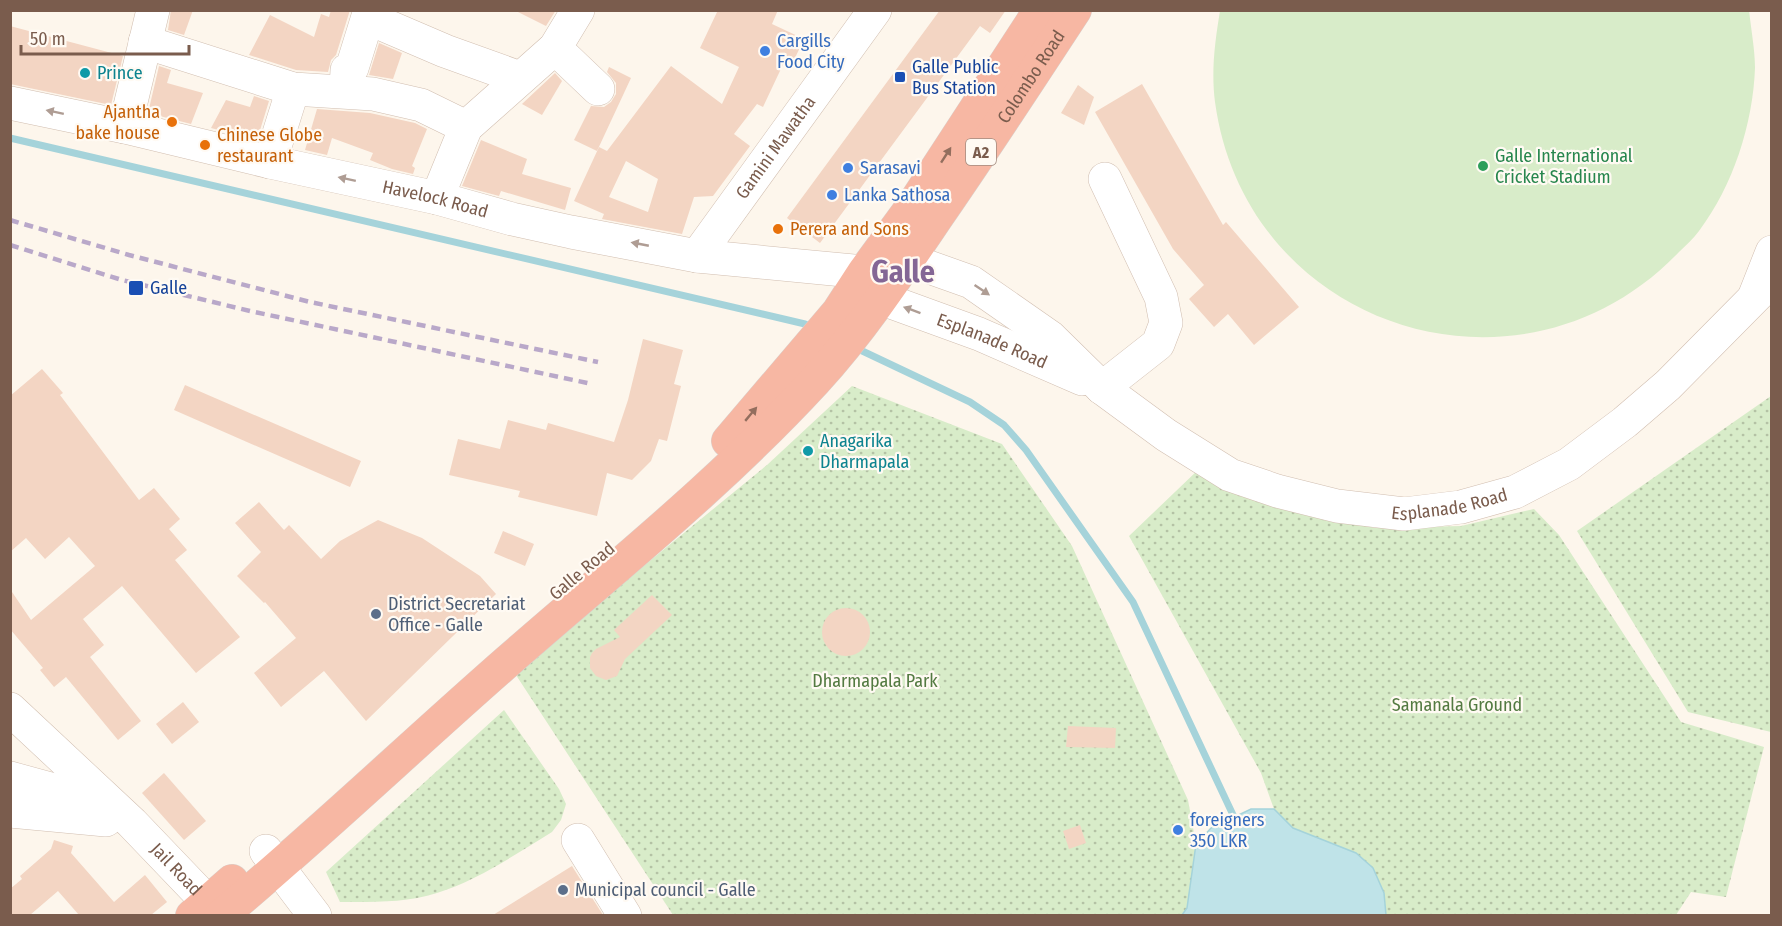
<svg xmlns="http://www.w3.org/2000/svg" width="1782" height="926" font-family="'Fira Sans Condensed',sans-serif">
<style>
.green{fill:url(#green-dots)}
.pitch{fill:#d8ecc9}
.water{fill:#bfe3e8;stroke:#a5d3da;stroke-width:1.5}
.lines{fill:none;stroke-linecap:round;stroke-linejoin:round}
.stream{stroke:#a5d3da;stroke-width:7}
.building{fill:#f3d5c3;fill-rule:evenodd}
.minor-casing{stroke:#d1beb0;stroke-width:34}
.highway-casing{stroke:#dad1cd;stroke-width:34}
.minor{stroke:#fff;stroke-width:33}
.highway{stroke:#f7b7a3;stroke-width:33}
.rail{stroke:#b9a8c9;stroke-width:4.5;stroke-dasharray:9 6;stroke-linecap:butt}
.oneway{fill:#af9d94}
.oneway2{fill:#936e5e}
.shop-dot{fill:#3f7fe0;stroke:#fffaf3;stroke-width:2}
.culture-dot{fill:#0f9aa8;stroke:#fffaf3;stroke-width:2}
.transit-dot{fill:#1a4fb4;stroke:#fffaf3;stroke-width:2}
.food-dot{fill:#e8710a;stroke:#fffaf3;stroke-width:2}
.leisure-dot{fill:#2e9e5b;stroke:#fffaf3;stroke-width:2}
.service-dot{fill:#5c6f8a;stroke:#fffaf3;stroke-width:2}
.labels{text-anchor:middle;stroke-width:4.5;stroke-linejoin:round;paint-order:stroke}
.shield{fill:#fffaf3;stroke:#a28b7f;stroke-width:1.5}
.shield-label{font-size:16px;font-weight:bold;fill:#7a5c4d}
.shop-label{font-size:18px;fill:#366cbe;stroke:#fffaf3;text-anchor:start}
.transit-label{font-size:18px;fill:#164399;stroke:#fffaf3;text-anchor:start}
.culture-label{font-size:18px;fill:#0d838f;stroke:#fffaf3;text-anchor:start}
.street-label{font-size:18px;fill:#7a5c4d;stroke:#fffaf3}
.food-label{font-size:18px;fill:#c56008;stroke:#fffaf3;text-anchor:start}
.leisure-label{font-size:18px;fill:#27864d;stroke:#fffaf3;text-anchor:start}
.service-label{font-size:18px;fill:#4e5e75;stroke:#fffaf3;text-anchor:start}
.park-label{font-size:18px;fill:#537a41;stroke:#fffaf3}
.town-label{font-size:30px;font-weight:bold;fill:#846695;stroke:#fffaf3}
</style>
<defs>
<pattern id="green-dots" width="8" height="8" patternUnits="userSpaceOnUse" patternTransform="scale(1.5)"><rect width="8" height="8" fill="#d8ecc9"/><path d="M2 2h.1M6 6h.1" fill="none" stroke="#b4c2a5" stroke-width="1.8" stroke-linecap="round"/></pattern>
</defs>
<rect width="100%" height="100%" fill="#fdf6ec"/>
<g class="green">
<polygon points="852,386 1002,444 1072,546 1188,800 1196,844 1190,896 1187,908 1182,915 673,915 514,672 767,465"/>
<polygon points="1771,396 1771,732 1688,712 1577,531"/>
<polygon points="1199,469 1292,506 1375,528 1461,526 1534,509 1559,535 1681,722 1764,747 1726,897 1691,892 1676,915 1386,915 1384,893 1373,868 1356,853 1293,828 1274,809 1261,773 1129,536"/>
<path d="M504 710 559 789 566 804 561 820 552 832C516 854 478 880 437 893 406 903 372 902 340 902L326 872Z"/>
</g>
<path class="pitch" d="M1749 10C1751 29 1755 50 1755 68 1753 124 1733 186 1699 231 1693 239 1686 245 1679 252 1521 417 1246 329 1215 102 1211 71 1215 41 1220 11Z"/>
<polygon class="water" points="1251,809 1274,809 1293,828 1356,853 1373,868 1384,893 1386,915 1176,915 1182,915 1187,908 1196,844 1211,828"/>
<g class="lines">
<g class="stream">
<polyline points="10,138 805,324 814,328"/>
<polyline points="856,348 970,402 1004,425 1026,450 1133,602 1234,817"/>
</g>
</g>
<g class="building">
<polygon points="171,10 193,10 184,35 168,30"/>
<polygon points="331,10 350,10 336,55 331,60 328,72 296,70 249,55 270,15 314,37 321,14 329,17"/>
<polygon points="514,10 556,10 546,26"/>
<path d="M718 10H778L772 24 804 39 794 60 787 56 763 107 757 104 734 134 750 146 713 196 694 197 682 234 602 219 604 214 574 201 599 147 607 151 671 66 722 104 739 67 700 48ZM626 161 658 179 648 212 609 197Z"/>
<polygon points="940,10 1006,10 990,33 980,26 820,243 787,218"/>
<polygon points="10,26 123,56 111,105 10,84"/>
<polygon points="379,43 402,53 393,79 369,75"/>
<polygon points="159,66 171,70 167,83 203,93 191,124 148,113"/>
<polygon points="609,67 631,78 597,151 574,140 591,106 604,107 611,102 616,94 616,83 607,72"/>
<polygon points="555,73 562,81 542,115 522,104"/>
<polygon points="1142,84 1223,225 1226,222 1299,307 1254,345 1228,314 1214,327 1189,299 1204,285 1173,249 1095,112"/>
<polygon points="1078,85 1094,97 1084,125 1061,113"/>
<polygon points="254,96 269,101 257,140 211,128 226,100 250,107"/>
<polygon points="317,109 370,113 415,123 427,129 412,166 415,168 413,174 392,169 370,160 373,153 332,138 327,155 305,150"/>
<polygon points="481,140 527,159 522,174 571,188 565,210 501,191 499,196 462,186"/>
<polygon points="643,339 683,350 674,384 681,386 667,441 659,439 651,461 632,480 607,473 597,516 518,497 520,491 449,475 458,439 500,449 508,420 546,430 548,423 614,442 628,400"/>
<polygon points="42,369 63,393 60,395 139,500 154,488 180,519 169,529 187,550 175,560 240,637 196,673 122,586 83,619 104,645 90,657 141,721 118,740 66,677 54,687 40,670 43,668 10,629 10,589 31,620 95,566 69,537 45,559 26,538 10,552 10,396"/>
<polygon points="185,385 361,461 350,487 174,410"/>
<polygon points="259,502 284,530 289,525 321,559 340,541 378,520 422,538 480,576 496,594 366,721 324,671 281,707 254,673 296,638 265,602 264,603 237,576 261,552 235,523"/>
<polygon points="503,531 534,544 525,566 494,553"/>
<polygon points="652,595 672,615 625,659 617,676 606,680 596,676 590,668 590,657 592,653 596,649 620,637 614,630"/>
<circle cx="846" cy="632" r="24"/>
<polygon points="183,702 199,722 172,744 156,724"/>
<polygon points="1068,726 1116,728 1115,748 1066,747"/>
<polygon points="164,773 206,821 184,840 142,793"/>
<polygon points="1080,825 1086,843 1069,849 1063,831"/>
<polygon points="54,840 73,846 71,853 114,902 145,875 167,902 151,915 79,915 58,891 30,915 10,915 10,889 22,879 20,876 51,849"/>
<polygon points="572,866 603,915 493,915"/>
</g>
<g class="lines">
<g class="minor-casing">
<g id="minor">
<polyline points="368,18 445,51 520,78"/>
<polyline points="145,42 293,89 373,94 421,105 466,127 555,48 578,10"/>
<polyline points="555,48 598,89"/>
<polyline points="346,91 347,70 352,68 370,10"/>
<path id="s1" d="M10 103 125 127 270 162 437 198 512 219 571 232 697 256 864 272"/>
<polyline points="125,127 153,10"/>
<polyline points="270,162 293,89"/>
<polyline points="437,198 466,127"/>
<path id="s2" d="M697 256 875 10"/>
<path id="s3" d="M909 260 971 282 1050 337 1102 388 1166 435 1230 475 1277 491 1337 506 1404 514 1461 507 1515 492 1569 464 1625 422 1668 385 1772 280"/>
<polyline points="1755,295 1772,252"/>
<path id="s4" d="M880 298 979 334 1082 379"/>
<polyline points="1102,388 1158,344 1166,323 1161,297 1105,179"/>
<path id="s5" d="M10 709 132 823 221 916"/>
<polyline points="10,778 83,798 109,811"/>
<polyline points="10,811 106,820"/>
<polyline points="578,840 625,916"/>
<polyline points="266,851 315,916"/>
</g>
</g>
<g class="highway-casing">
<g id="highway">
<polyline points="728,441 838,312 864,272 911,208 1040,10"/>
<polyline points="192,916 232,881"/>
<path id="s6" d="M221 916C319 834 412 745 508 661 612 570 721 483 815 381 860 332 898 275 935 220 983 151 1029 80 1075 10"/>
</g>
</g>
<use href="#minor" class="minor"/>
<use href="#highway" class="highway"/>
<g class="rail">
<polyline points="10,220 129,255 310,302 598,362"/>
<polyline points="10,245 122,280 250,311 592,384"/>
</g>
</g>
<defs><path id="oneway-solid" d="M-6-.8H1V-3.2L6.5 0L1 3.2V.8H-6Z" transform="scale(1.5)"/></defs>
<g class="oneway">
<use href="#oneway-solid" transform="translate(55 112) rotate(-168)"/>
<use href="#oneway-solid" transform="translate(347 179) rotate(-168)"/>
<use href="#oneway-solid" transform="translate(640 244) rotate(-169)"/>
<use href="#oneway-solid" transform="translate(982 290) rotate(34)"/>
<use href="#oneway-solid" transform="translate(912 310) rotate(-160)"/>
</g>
<g class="oneway2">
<use href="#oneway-solid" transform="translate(946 155) rotate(-57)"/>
<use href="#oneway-solid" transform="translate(751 414) rotate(-50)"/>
</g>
<g class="shop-dot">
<circle cx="765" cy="51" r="6"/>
<circle cx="848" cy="168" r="6"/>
<circle cx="832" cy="195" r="6"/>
<circle cx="1178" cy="830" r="6"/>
</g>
<g class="culture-dot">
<circle cx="85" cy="73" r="6"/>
<circle cx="808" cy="451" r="6"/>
</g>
<g class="transit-dot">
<rect x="894" y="71" width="12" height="12" rx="3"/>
<rect x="128" y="280" width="16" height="16" rx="3"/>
</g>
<g class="food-dot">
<circle cx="172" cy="122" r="6"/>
<circle cx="205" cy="145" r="6"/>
<circle cx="778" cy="229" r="6"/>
</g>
<circle class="leisure-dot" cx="1483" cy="166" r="6"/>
<g class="service-dot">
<circle cx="376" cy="614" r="6"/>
<circle cx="563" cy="890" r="6"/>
</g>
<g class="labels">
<rect class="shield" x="966" y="139" width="30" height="26" rx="4.5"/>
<g class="shield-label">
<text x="981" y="158">A2</text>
</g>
<g class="shop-label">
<text x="777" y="47">Cargills<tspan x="777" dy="21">Food City</tspan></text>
<text x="860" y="174">Sarasavi</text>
<text x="844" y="201">Lanka Sathosa</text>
<text x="1190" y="826">foreigners<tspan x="1190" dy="21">350 LKR</tspan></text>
</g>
<g class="transit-label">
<text x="912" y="73">Galle Public<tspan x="912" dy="21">Bus Station</tspan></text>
<text x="150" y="294">Galle</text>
</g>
<g class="culture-label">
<text x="97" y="79">Prince</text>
<text x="820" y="447">Anagarika<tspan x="820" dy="21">Dharmapala</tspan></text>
</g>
<g class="street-label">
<text dy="6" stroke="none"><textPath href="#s6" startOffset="1173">Colombo Road</textPath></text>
<text dy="6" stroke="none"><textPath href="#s2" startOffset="134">Gamini Mawatha</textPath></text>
<text dy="6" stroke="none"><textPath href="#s1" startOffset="436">Havelock Road</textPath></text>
<text dy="6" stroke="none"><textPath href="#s4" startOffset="120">Esplanade Road</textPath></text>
<text dy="6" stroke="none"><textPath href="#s3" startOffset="615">Esplanade Road</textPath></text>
<text transform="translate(582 571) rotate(-40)" y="6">Galle Road</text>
<text dy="6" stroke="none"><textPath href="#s5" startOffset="231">Jail Road</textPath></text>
</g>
<g class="food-label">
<text x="160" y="118" text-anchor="end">Ajantha<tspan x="160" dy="21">bake house</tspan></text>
<text x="217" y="141">Chinese Globe<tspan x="217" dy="21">restaurant</tspan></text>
<text x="790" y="235">Perera and Sons</text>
</g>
<g class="leisure-label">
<text x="1495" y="162">Galle International<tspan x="1495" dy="21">Cricket Stadium</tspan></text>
</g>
<g class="service-label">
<text x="388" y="610">District Secretariat<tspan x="388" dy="21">Office - Galle</tspan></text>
<text x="575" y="896">Municipal council - Galle</text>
</g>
<g class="park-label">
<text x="875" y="687">Dharmapala Park</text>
<text x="1457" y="711">Samanala Ground</text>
</g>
<g class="town-label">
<text x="903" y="282">Galle</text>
</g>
</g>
<rect width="1782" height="926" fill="none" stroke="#7a5c4d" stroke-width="24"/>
<path d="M21 45v9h168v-9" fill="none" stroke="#7a5c4d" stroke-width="3"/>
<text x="30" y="45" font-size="18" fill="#7a5c4d" stroke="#fffaf3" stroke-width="4.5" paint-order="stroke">50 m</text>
</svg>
